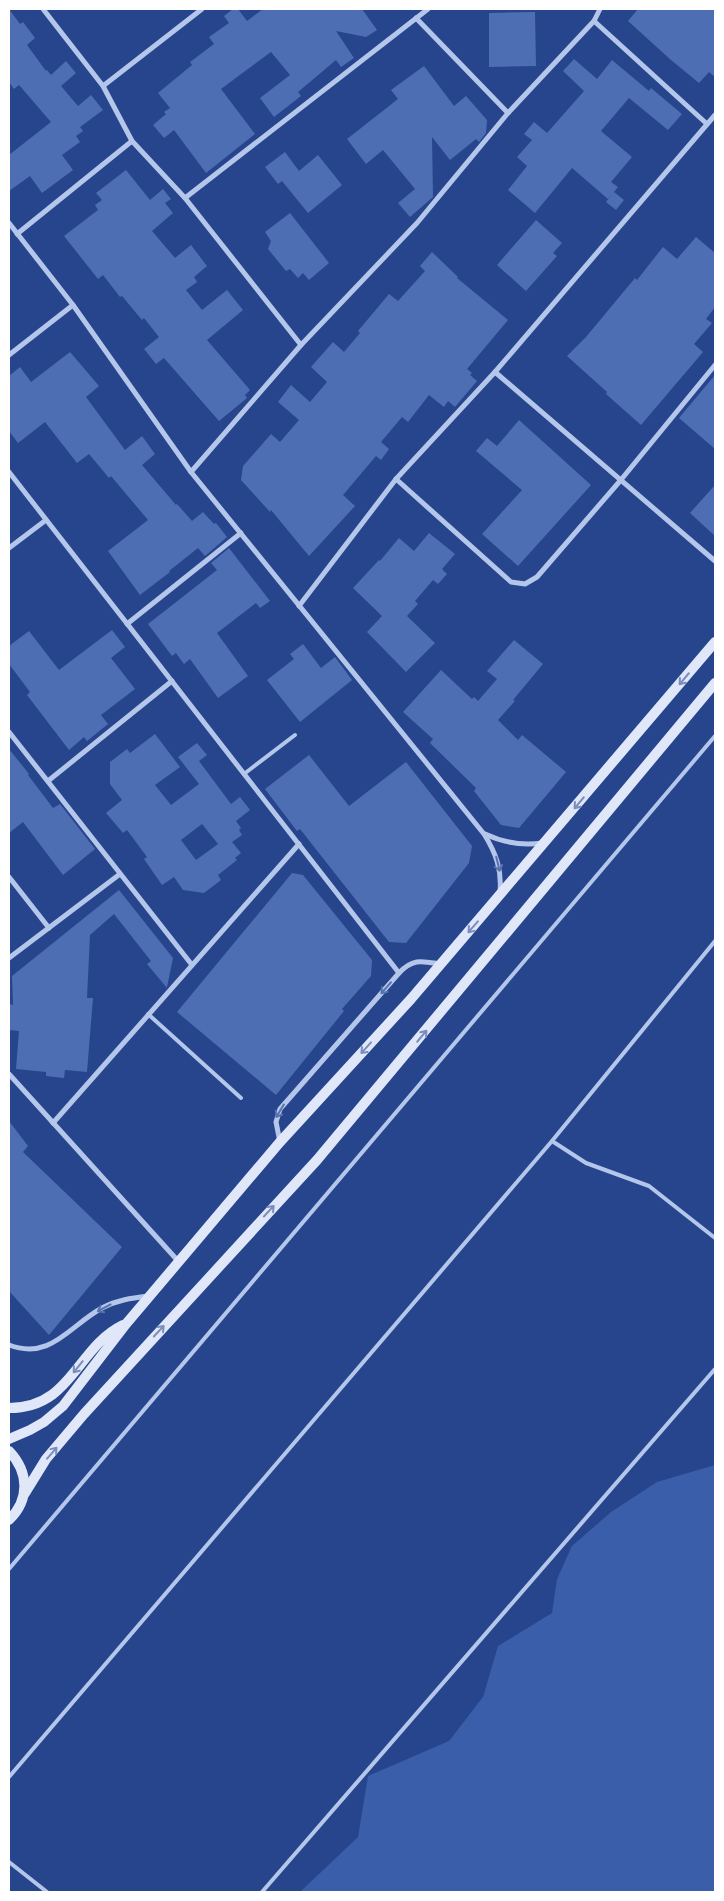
<svg xmlns="http://www.w3.org/2000/svg" width="724" height="1901" font-family="'PT Sans Narrow',sans-serif">
<style>
.green{fill:#3a5eaa}
.building{fill:#4e6eb3;fill-rule:evenodd}
.lines{fill:none;stroke-linecap:round;stroke-linejoin:round}
.service{stroke:#b5c6eb;stroke-width:4}
.minor{stroke:#b5c6eb;stroke-width:5}
.secondary{stroke:#e0e7f9;stroke-width:10}
.oneway{stroke:#7a8ebe}
.oneway2{stroke:#5872ae}
</style>
<rect width="100%" height="100%" fill="#26458d"/>
<polygon class="green" points="715,1465 715,1892 300,1892 358,1837 368,1776 449,1741 483,1697 498,1646 552,1613 557,1579 572,1546 611,1512 657,1482"/>
<g class="building">
<polygon points="9,9 20,24 23,22 35,38 27,45 46,71 47,70 51,75 66,61 76,73 61,86 78,106 91,95 103,110 80,127 83,131 76,136 80,142 62,155 73,170 42,193 30,176 9,191 9,155 51,122 19,85 14,89 9,82"/>
<polygon points="233,9 238,9 247,21 263,9 362,9 377,30 366,37 336,31 354,58 341,67 336,60 298,92 301,96 274,117 260,98 290,75 271,52 221,89 255,134 206,173 174,130 164,138 153,125 166,114 164,112 170,108 158,93 192,65 190,62 214,44 209,37 229,23 224,16"/>
<polygon points="638,9 715,9 715,77 709,72 699,83 671,60 628,21"/>
<polygon points="535,12 536,66 489,67 489,13"/>
<polygon points="574,59 597,79 612,60 649,91 651,88 682,114 668,130 629,98 601,131 632,157 611,182 618,187 614,192 624,200 616,210 606,202 613,193 608,199 572,168 535,213 508,190 527,166 517,157 532,140 524,134 534,122 547,133 584,91 563,71"/>
<polygon points="424,66 454,106 466,96 487,120 486,133 479,142 476,139 450,160 432,137 433,197 410,217 398,203 415,189 383,150 366,164 347,139 398,99 391,90"/>
<polygon points="285,152 299,171 318,155 342,185 308,213 282,181 278,184 265,167"/>
<polygon points="126,170 150,200 163,189 171,199 165,203 173,213 152,231 175,258 191,245 207,266 194,277 197,282 186,290 202,310 227,290 243,310 207,340 250,390 245,395 247,398 219,421 164,358 156,364 144,349 159,337 144,318 142,320 122,296 120,297 103,275 98,279 64,236 98,210 95,205 102,200 96,193"/>
<polygon points="290,213 329,263 309,280 303,273 298,278 290,269 286,271 268,249 271,241 265,232"/>
<polygon points="536,220 562,243 553,253 557,256 526,291 497,265"/>
<polygon points="696,237 715,253 715,307 706,319 712,323 694,344 703,352 641,425 606,394 607,392 567,356 586,337 635,278 637,280 663,247 677,259"/>
<polygon points="432,252 458,277 457,278 508,320 467,369 472,373 470,375 477,381 455,407 448,401 444,407 429,395 408,422 402,417 381,442 389,449 381,460 376,456 343,495 355,506 309,556 271,510 270,512 241,480 243,466 271,434 280,442 299,420 278,402 291,385 310,402 327,382 311,367 333,342 344,352 360,333 358,331 389,294 398,301 425,271 420,266"/>
<polygon points="70,352 99,386 86,397 125,450 142,436 155,454 142,465 176,505 177,504 192,521 203,512 214,524 216,523 227,537 205,556 198,548 169,571 170,572 140,595 108,551 148,520 111,476 109,478 89,454 77,463 45,422 18,443 9,431 9,376 20,367 31,382"/>
<polygon points="715,375 715,449 679,418"/>
<polygon points="519,420 591,485 518,566 482,534 522,490 476,451 487,438 497,446"/>
<polygon points="715,485 715,536 690,513"/>
<polygon points="429,533 455,554 442,569 447,574 438,584 433,580 415,601 418,604 407,616 435,643 406,672 367,632 382,616 353,588 379,560 380,561 399,538 414,551"/>
<polygon points="229,548 270,601 260,608 256,603 217,633 248,676 218,698 190,659 184,664 176,653 172,656 148,624 217,570 211,563"/>
<polygon points="112,630 125,647 111,658 135,689 101,715 108,724 87,741 84,737 69,750 27,695 30,692 9,664 9,646 29,631 59,670"/>
<polygon points="514,640 543,664 513,700 515,701 498,720 518,740 522,735 566,772 519,828 501,825 474,791 476,788 430,743 433,739 403,712 441,670 472,699 474,697 478,701 497,679 487,671"/>
<polygon points="303,644 321,668 335,657 352,680 300,722 267,680 294,659 290,654"/>
<path d="M155 734 180 767 155 785 171 805 199 784 178 757 197 743 207 755 199 761 231 804 240 797 250 810 236 821 241 828 239 830 242 835 232 842 241 853 235 858 237 860 218 875 221 880 204 893 183 890 174 877 162 885 144 859 147 857 127 830 123 833 106 813 122 800 110 784V762L127 749 130 753ZM202 824 218 844 196 860 181 840Z"/>
<polygon points="9,749 29,774 28,775 53,808 60,804 95,849 63,875 23,822 9,833"/>
<polygon points="309,755 349,806 406,762 472,846 469,863 406,943 389,942 300,829 297,831 265,789"/>
<polygon points="292,873 303,875 372,960 371,976 342,1009 344,1011 276,1095 177,1012"/>
<polygon points="119,890 173,958 167,987 167,988 147,964 151,961 114,914 90,935 87,998 93,998 87,1072 65,1070 64,1078 46,1076 46,1072 16,1069 19,1031 9,1030 9,1004 13,1005 12,976"/>
<polygon points="9,1121 28,1146 23,1152 122,1247 49,1335 9,1291"/>
</g>
<g class="lines">
<g class="service">
<polyline points="244,774 295,735"/>
<polyline points="148,1014 241,1098"/>
<polyline points="552,1141 586,1163 649,1186 715,1238"/>
<polyline points="9,1569 715,736"/>
<polyline points="9,1777 552,1141 715,941"/>
<polyline points="9,1862 47,1892"/>
<polyline points="262,1892 715,1369"/>
</g>
<g class="minor">
<polyline points="43,9 103,86 132,141 185,198 301,345"/>
<polyline points="416,18 508,113"/>
<polyline points="594,21 707,124"/>
<polyline points="103,86 202,9"/>
<polyline points="185,198 428,9"/>
<path d="M9 223 73 305 191 472 484 834C496 853 502 870 500 892"/>
<polyline points="17,234 132,141"/>
<polyline points="9,355 73,305"/>
<polyline points="495,372 715,561"/>
<polyline points="9,472 399,973"/>
<polyline points="191,472 301,345 417,223 508,113 594,21 600,9"/>
<polyline points="396,479 511,582 525,584 537,577 620,481 715,365"/>
<polyline points="9,548 46,520"/>
<polyline points="299,606 396,479 495,372 715,115"/>
<polyline points="127,624 241,533"/>
<polyline points="9,732 192,965"/>
<polyline points="48,781 172,681"/>
<path d="M485 834C504 843 521 846 542 843"/>
<polyline points="9,877 49,928"/>
<polyline points="9,958 120,874"/>
<polyline points="9,1074 179,1262"/>
<polyline points="53,1123 299,844"/>
<path d="M280 1142 276 1122 280 1109 399 973C413 958 422 961 440 964"/>
<path d="M9 1345C51 1361 70 1325 102 1308 117 1300 132 1298 148 1296"/>
</g>
<g class="secondary">
<path d="M9 1408C72 1408 76 1348 123 1325"/>
<polyline points="9,1439 30,1430 44,1422 63,1406 126,1324 280,1142 411,999 715,642"/>
<path d="M9 1451C29 1472 30 1500 9 1520"/>
<polyline points="25,1493 46,1459 84,1414 317,1160 715,683"/>
</g>
</g>
<defs><path id="oneway-shaft" d="M-6 0H5M1.5-3L5.5 0L1.5 3" fill="none" stroke-width="1.6" stroke-linecap="round" stroke-linejoin="round" transform="scale(1.25)"/></defs>
<g class="oneway">
<use href="#oneway-shaft" transform="translate(684 679) rotate(130)"/>
<use href="#oneway-shaft" transform="translate(579 803) rotate(130)"/>
<use href="#oneway-shaft" transform="translate(473 927) rotate(131)"/>
<use href="#oneway-shaft" transform="translate(422 1036) rotate(-50)"/>
<use href="#oneway-shaft" transform="translate(366 1048) rotate(132)"/>
<use href="#oneway-shaft" transform="translate(269 1211) rotate(-47)"/>
<use href="#oneway-shaft" transform="translate(159 1331) rotate(-47)"/>
<use href="#oneway-shaft" transform="translate(78 1367) rotate(129)"/>
<use href="#oneway-shaft" transform="translate(52 1453) rotate(-49)"/>
</g>
<g class="oneway2">
<use href="#oneway-shaft" transform="translate(498 864) rotate(76)"/>
<use href="#oneway-shaft" transform="translate(386 988) rotate(131)"/>
<use href="#oneway-shaft" transform="translate(280 1111) rotate(121)"/>
<use href="#oneway-shaft" transform="translate(104 1308) rotate(152)"/>
</g>
<rect width="724" height="1901" fill="none" stroke="#ffffff" stroke-width="20"/>
</svg>
